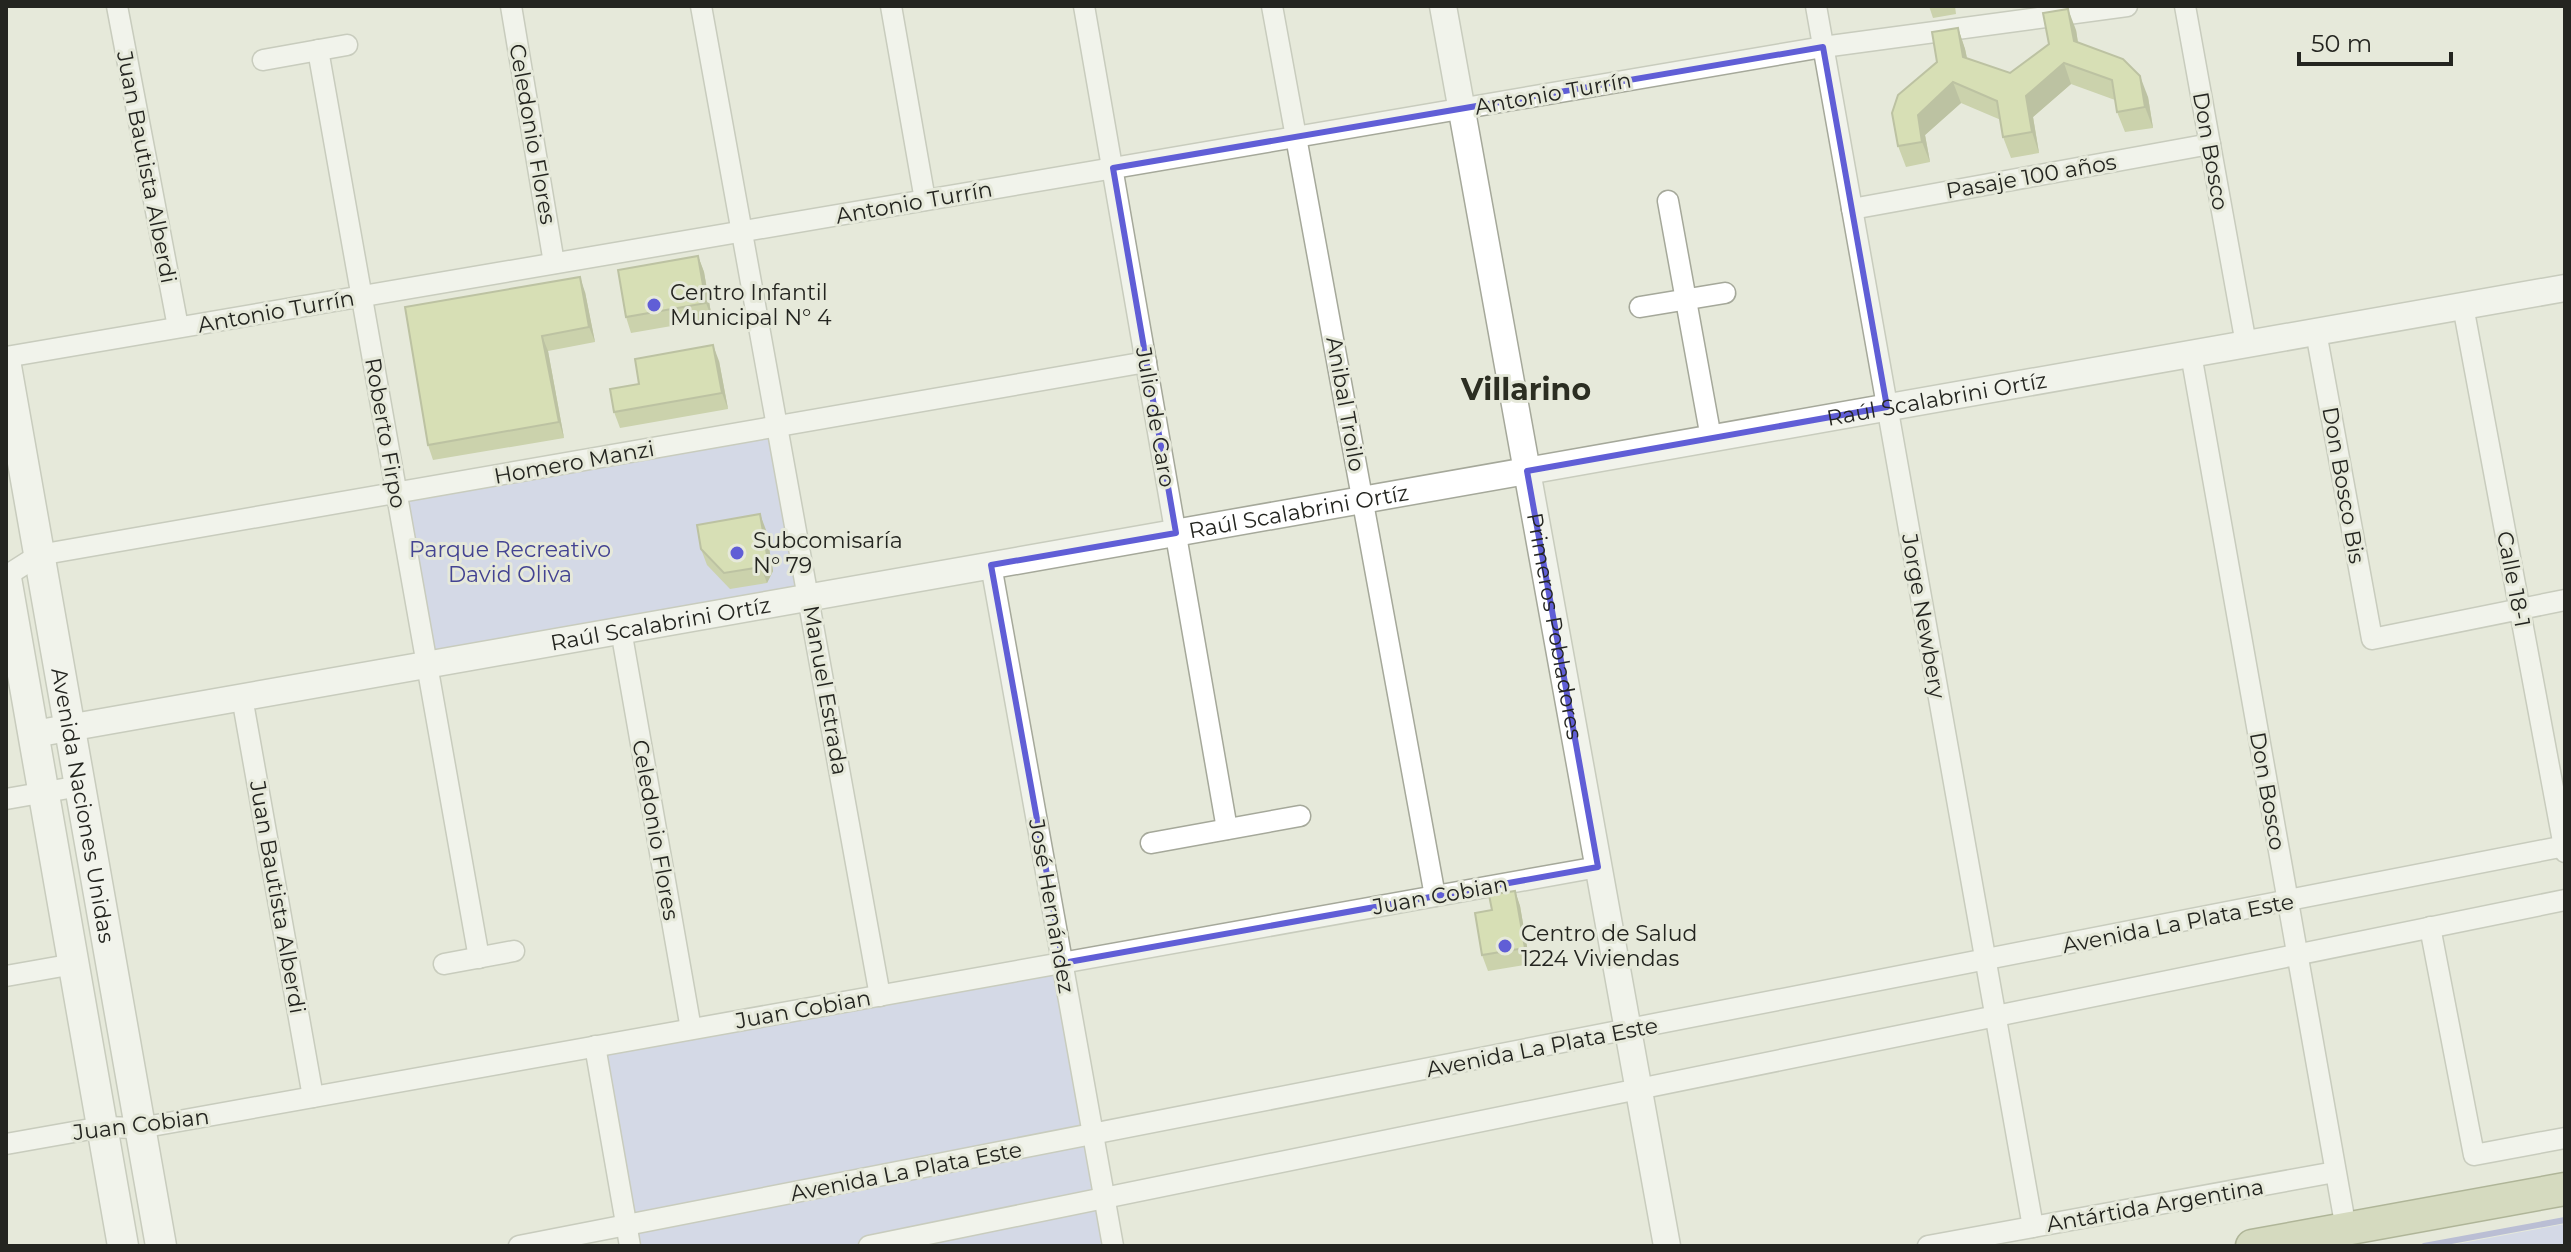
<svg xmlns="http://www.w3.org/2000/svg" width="2571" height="1252" font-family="Montserrat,sans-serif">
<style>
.green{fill:#bfc5f4}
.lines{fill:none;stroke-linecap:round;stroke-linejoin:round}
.stream{stroke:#858bcc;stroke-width:6}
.minor-casing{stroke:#a5a89a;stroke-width:23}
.tertiary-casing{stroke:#a5a89a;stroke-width:29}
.secondary-casing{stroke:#a5a89a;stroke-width:33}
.primary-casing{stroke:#6e7647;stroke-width:35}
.minor{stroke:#fff;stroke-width:20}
.tertiary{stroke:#fff;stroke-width:26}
.secondary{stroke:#fff;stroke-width:30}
.primary{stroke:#c0c79d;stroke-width:32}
.wall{fill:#aab574}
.shaded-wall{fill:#8b935e}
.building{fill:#c6d287;stroke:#8b935e;stroke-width:2}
.marked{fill:none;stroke:#605ed6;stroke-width:6;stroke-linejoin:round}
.poi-dot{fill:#605ed6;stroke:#e6e9da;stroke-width:3}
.labels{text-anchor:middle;stroke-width:6;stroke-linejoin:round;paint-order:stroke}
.street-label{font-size:22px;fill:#242520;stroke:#e6e9da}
.poi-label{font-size:22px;fill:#242520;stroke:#e6e9da;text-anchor:start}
.park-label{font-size:22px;fill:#434392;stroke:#e6e9da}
.district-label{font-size:30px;font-weight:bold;fill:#2c2e22;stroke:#e6e9da}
</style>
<rect width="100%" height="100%" fill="#e6e9da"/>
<g class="green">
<polygon points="778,426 809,597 427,665 397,493"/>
<polygon points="1057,974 1105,1246 639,1246 605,1054"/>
<polygon points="2565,1224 2565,1246 2446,1246"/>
</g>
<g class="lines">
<polyline class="stream" points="2424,1246 2565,1220"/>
<g class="minor-casing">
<g id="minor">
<polyline points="117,6 178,327"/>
<polyline points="511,6 554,263"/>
<polyline points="701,6 880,996"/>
<polyline points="891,6 925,200"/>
<polyline points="1084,6 1227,829"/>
<polyline points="1272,6 1435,896"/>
<polyline points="1816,6 2033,1227"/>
<polyline points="2185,6 2246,344"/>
<polyline points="318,50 479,958"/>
<polyline points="263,60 347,45"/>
<polyline points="1668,201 1711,438"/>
<polyline points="1852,209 2210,144"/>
<polyline points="2463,306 2565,852"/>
<polyline points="1640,307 1725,293"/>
<polyline points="2316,332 2372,639 2565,600"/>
<polyline points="2191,354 2346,1229"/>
<polyline points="6,357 1823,47 2127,6"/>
<polyline points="991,565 1113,1246"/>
<polyline points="6,576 39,555 1146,362"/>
<polyline points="621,630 691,1029"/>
<polyline points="242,697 313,1097"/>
<polyline points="6,799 80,786"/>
<polyline points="1151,843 1300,816"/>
<polyline points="2430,927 2474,1155 2565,1138"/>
<polyline points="444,964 514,951"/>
<polyline points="6,976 74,964"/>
<polyline points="595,1046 630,1246"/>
<polyline points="6,1144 102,1127 140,1128 1598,867"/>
<polyline points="519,1246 2565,846"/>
<polyline points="869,1246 2565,900"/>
<polyline points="1928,1246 2335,1172"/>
</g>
</g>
<g class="tertiary-casing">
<g id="tertiary">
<path id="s1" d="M1443 6 1667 1246"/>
<path id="s2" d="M34 734 2565 288"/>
</g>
</g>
<g class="secondary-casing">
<g id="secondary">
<path id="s3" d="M6 366 161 1246"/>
<polyline points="6,578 123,1246"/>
</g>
</g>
<g class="primary-casing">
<polyline id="primary" points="2252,1246 2565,1189"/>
</g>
<use href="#minor" class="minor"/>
<use href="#tertiary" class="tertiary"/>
<use href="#secondary" class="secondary"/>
<use href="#primary" class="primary"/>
</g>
<g class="wall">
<polygon points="1929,6 1955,6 1956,14 1933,18"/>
<polygon points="1958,28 1965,49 1967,58 2010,73 2076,30 2078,43 2148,97 2153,128 2125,132 2117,112 2115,100 2071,84 2033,117 2039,153 2011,158 2003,137 2001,120 1961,103 1925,135 1930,162 1906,167 1898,146 1937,62"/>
<polygon points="698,256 704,272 712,319 631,333 626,317"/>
<polygon points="585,292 595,342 548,351 564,438 433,460 428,445"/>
<polygon points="719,361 728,409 620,428 614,412 639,384"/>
<polygon points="766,530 773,571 767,583 730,589 707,565 701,549"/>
<polygon points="1515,891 1520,906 1530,964 1488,971 1482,955 1492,910"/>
</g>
<g class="shaded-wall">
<polygon points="2068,9 2076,30 2081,62 2074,41"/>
<polygon points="1958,28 1965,49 1971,78 1963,57"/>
<polygon points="2064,63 2071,84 2033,117 2039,153 2032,132 2026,96"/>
<polygon points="2140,76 2148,97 2153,128 2145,107"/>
<polygon points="1953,82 1961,103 1925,135 1930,162 1922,142 1918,115"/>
<polygon points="698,256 704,272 712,319 706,303"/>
<polygon points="580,277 585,292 595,342 589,327"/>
<polygon points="542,336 548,351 564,438 559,422"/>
<polygon points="713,345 719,361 728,409 722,393"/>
<polygon points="760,514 766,530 773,571 767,583 761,567"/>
<polygon points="1515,891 1520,906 1530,964 1525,948"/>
</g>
<g class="building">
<polygon points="2068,9 2074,41 2123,59 2140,76 2145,107 2117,112 2112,80 2064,63 2026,96 2032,132 2003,137 1997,101 1953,82 1918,115 1922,142 1898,146 1892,113 1898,95 1937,62 1932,32 1958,28 1963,57 2010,73 2049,44 2043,13"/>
<polygon points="698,256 706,303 626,317 618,270"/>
<polygon points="580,277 589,327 542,336 559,422 428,445 405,307"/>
<polygon points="713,345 722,393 614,412 610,389 639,384 635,359"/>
<polygon points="760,514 767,555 761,567 724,573 701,549 697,525"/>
<polygon points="1515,891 1525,948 1482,955 1475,913 1492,910 1489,895"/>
</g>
<path d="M0 0H2571V1252H0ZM1823 47 1887 407 1527 471 1598 867 1063 963 991 565 1176 533 1113 168Z" fill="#e6e9da" fill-opacity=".55" fill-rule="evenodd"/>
<path class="marked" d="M1823 47 1887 407 1527 471 1598 867 1063 963 991 565 1176 533 1113 168Z"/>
<g class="poi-dot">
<circle cx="654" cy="305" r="8"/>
<circle cx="737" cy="553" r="8"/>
<circle cx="1505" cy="946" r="8"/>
</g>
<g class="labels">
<g class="street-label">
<text transform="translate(1553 93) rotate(-10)" y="8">Antonio Turrín</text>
<text transform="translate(533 134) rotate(80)" y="8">Celedonio Flores</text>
<text transform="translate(2211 151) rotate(80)" y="8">Don Bosco</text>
<text transform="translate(147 167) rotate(79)" y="8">Juan Bautista Alberdi</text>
<text transform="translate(2031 176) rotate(-10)" y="8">Pasaje 100 años</text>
<text transform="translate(914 202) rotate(-10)" y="8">Antonio Turrín</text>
<text transform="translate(276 311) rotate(-10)" y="8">Antonio Turrín</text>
<text dy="8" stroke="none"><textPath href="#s2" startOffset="1932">Raúl Scalabrini Ortíz</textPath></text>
<text transform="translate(1346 404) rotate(80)" y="8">Anibal Troilo</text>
<text transform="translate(1156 417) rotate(80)" y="8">Julio de Caro</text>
<text transform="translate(386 433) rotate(80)" y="8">Roberto Firpo</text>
<text transform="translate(574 462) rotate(-10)" y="8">Homero Manzi</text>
<text transform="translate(2344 485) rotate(80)" y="8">Don Bosco Bis</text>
<text dy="8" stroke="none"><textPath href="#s2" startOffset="1284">Raúl Scalabrini Ortíz</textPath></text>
<text transform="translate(2514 579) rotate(79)" y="8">Calle 18-1</text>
<text transform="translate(1924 616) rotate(80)" y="8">Jorge Newbery</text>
<text dy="8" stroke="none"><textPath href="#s2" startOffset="636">Raúl Scalabrini Ortíz</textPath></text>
<text dy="8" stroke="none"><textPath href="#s1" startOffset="630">Primeros Pobladores</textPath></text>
<text transform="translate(826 690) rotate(80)" y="8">Manuel Estrada</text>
<text transform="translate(2268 791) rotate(80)" y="8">Don Bosco</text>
<text dy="8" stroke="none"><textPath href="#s3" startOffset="446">Avenida Naciones Unidas</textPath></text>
<text transform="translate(656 830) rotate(80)" y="8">Celedonio Flores</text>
<text transform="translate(1440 895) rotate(-10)" y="8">Juan Cobian</text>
<text transform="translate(278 897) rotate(80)" y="8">Juan Bautista Alberdi</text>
<text transform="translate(1052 906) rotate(80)" y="8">José Hernández</text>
<text transform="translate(2178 923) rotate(-11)" y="8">Avenida La Plata Este</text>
<text transform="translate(803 1009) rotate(-10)" y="8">Juan Cobian</text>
<text transform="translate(1542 1047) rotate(-11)" y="8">Avenida La Plata Este</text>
<text transform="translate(141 1124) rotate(-7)" y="8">Juan Cobian</text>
<text transform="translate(906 1171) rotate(-11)" y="8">Avenida La Plata Este</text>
<text transform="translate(2155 1205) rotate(-10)" y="8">Antártida Argentina</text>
</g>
<g class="poi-label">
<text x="670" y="300">Centro Infantil<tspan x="670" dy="25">Municipal N° 4</tspan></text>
<text x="753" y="548">Subcomisaría<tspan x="753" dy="25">N° 79</tspan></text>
<text x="1521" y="941">Centro de Salud<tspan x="1521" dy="25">1224 Viviendas</tspan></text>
</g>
<g class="park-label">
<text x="510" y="557">Parque Recreativo<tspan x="510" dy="25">David Oliva</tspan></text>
</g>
<g class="district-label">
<text x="1526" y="400">Villarino</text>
</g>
</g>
<rect width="2571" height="1252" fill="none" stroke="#242520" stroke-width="16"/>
<path d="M2299 52v12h152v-12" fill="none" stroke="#242520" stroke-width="4"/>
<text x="2311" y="52" font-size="24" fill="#242520" stroke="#e6e9da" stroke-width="6" paint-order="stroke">50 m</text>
</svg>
